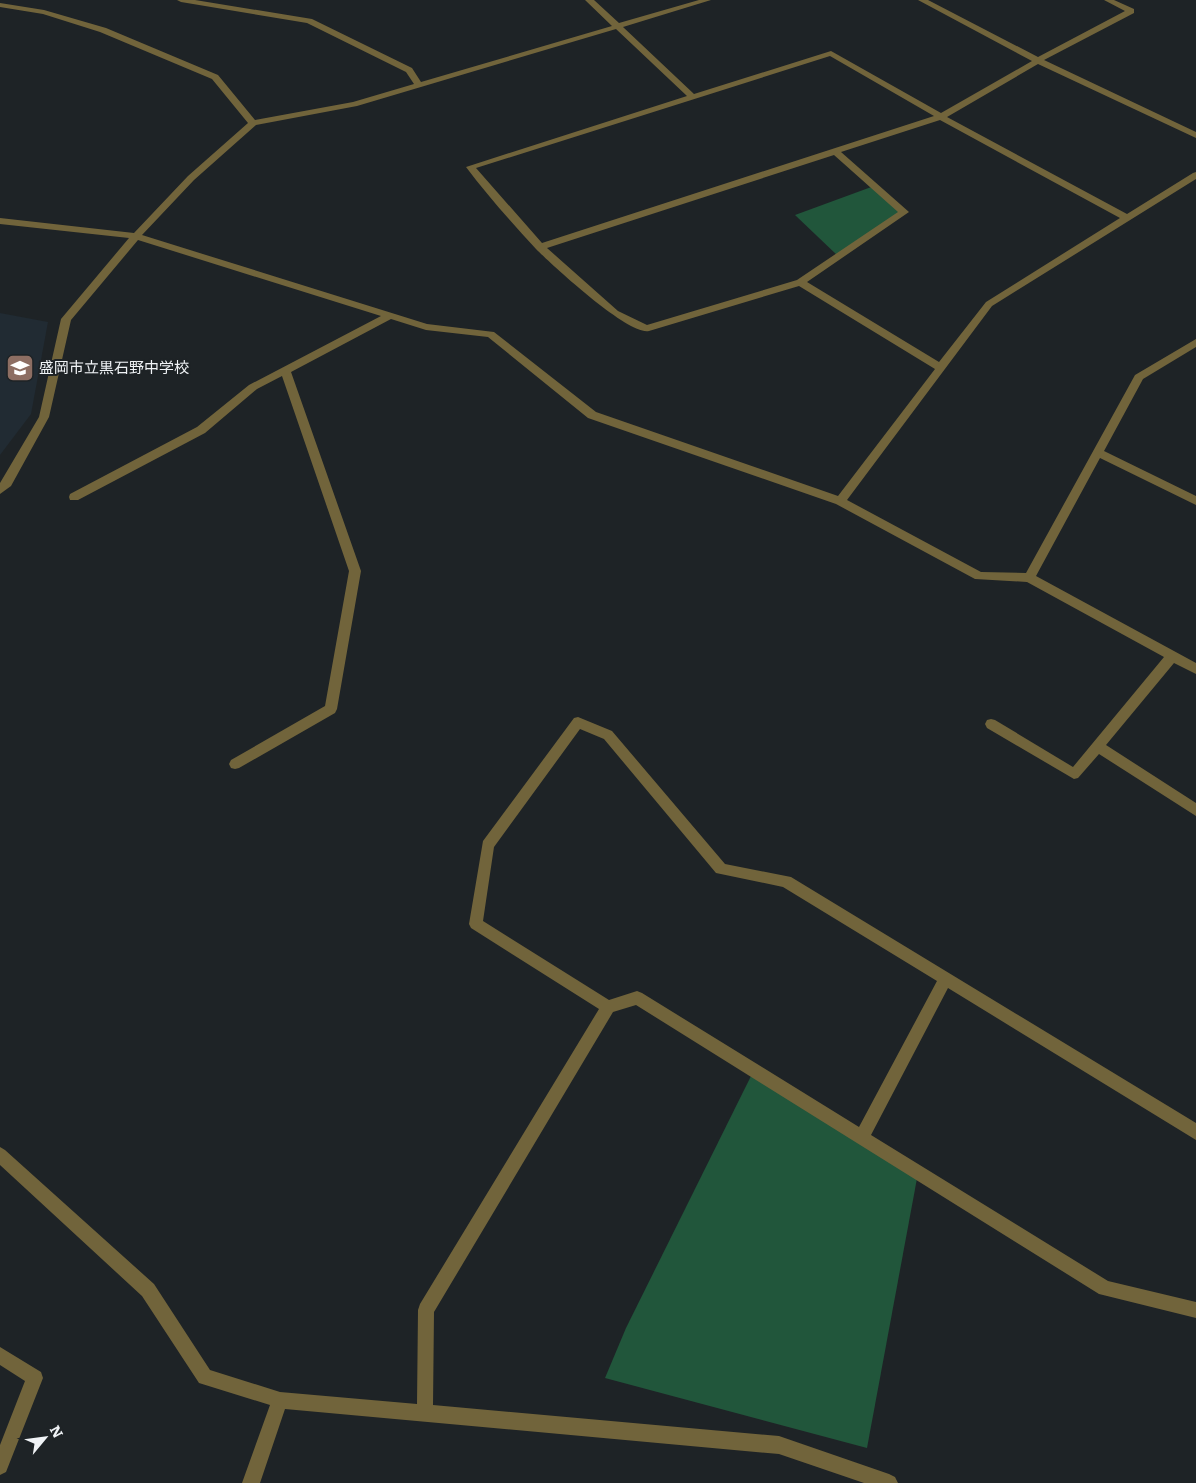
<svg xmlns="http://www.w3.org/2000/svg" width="1196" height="1483" font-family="Literata,'Noto Sans JP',serif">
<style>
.built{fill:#212b33}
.green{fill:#21563b}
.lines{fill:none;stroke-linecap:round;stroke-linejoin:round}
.minor{fill:#71643b;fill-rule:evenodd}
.labels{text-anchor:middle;stroke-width:4;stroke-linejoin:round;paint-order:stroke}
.poi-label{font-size:15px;fill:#f0f3f6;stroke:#1e2326;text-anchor:start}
</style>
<rect width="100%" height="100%" fill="#1e2326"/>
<polygon class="built" points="0,313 48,322 31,414 0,455"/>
<g class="green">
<polygon points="874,186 904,212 838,256 795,215"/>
<polygon points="754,1070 918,1173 867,1448 605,1378 626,1328"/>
</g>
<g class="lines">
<g class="minor">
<path d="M177 0H195L312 19 412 68 421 82 612 26 585 0H594L619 23 699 0H711L623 27 694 94 831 51 941 113 1032 61 918 0H928L1038 57 1125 11 1104 0H1114L1134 9V13L1044 60 1196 132V138L1038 64 947 117 1127 214 1193 173 1196 172V179L992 306 847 500 981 572 1026 573 1135 375 1196 339V347L1143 379 1104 451 1196 496V505L1100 458 1036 576 1196 663V674L1174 663 1106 745 1196 803V816L1099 754 1078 778 1074 779 987 728 985 724 987 720 991 719 995 720 1073 767 1164 657 1027 582 975 579 836 504 588 418 488 337 426 330 391 319 291 372 361 571 337 709 335 713 239 768 235 769 231 768 229 764 231 760 325 706 349 571 282 376 257 389 205 433 78 500H70L69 497 70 494 197 427 249 385 381 316 138 240 71 320 49 417 11 486 0 494V483L39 417 61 319 129 238 0 224V218L134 233 188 176 248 123 212 79 100 32 43 14 0 7V3L44 10 106 28 218 75 255 120 353 102 414 84 406 72 307 23 181 2ZM616 29 687 96 466 167C487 195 512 223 536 249 552 265 629 336 649 331L799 286 935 369 838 496 596 412 494 332 427 324 142 235 194 180 256 125 357 106ZM830 56 934 116 542 243 476 168ZM940 120 1120 218 986 302 939 362 807 282 909 212 841 152ZM834 155 898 212 797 280 647 325 618 311 547 248Z"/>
<path d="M578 717 612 731 725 864 791 877 1196 1123V1140L948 988 871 1135 1108 1281 1196 1302V1318L1099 1294 636 1005 613 1012 434 1312 433 1405 779 1436 889 1474 895 1477 898 1483H864L779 1454 285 1409 260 1483H242L270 1405 199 1383 142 1296 0 1165V1147L5 1150 154 1284 210 1370 280 1392 417 1404 418 1310 420 1304 599 1009 471 928 469 924 483 841 574 718ZM580 729 604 739 716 873 783 887 937 981 859 1127 642 993 637 991 609 1000 483 921 494 847Z"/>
<polygon points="0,1347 41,1372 43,1378 6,1472 0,1475 0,1445 25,1381 0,1365"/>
</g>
</g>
<defs>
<g id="school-square" transform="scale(1.4375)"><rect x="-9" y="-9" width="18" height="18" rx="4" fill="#8d6e63" stroke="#1e2326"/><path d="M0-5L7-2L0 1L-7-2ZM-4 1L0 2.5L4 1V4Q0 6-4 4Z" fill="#fff"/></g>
</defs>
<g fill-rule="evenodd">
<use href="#school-square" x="20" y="368"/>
</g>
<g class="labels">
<g class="poi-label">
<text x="39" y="373">盛岡市立黒石野中学校</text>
</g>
</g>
<g transform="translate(45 1438) rotate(61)" stroke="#1e2326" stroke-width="4" paint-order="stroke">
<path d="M0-4L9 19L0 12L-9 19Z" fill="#f0f3f6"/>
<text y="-8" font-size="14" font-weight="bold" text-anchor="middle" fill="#f0f3f6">N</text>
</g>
</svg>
